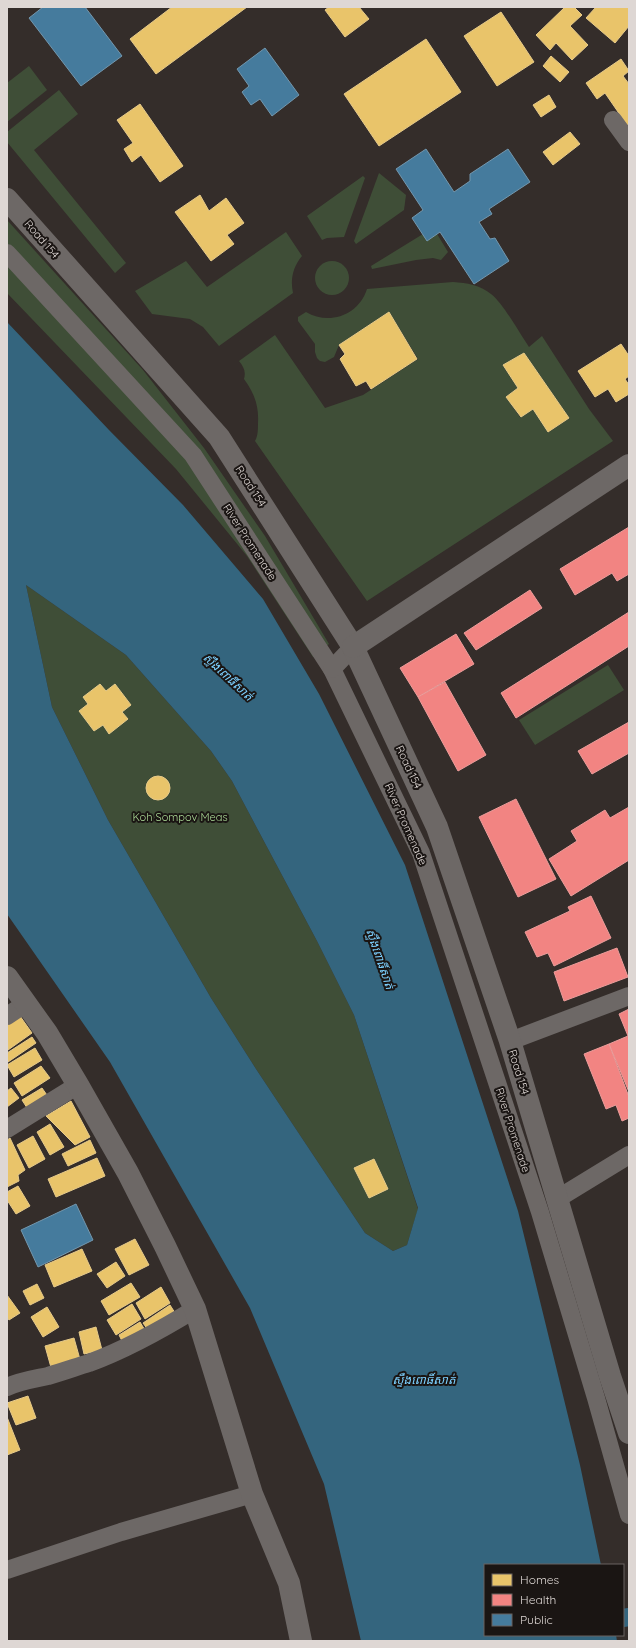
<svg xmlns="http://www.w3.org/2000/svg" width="636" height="1648" font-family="Quicksand,'Noto Sans Khmer',sans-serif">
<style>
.green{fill:#3f4e37;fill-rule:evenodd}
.water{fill:#34657e;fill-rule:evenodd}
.homes{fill:#e9c46a;stroke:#e6ca8a}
.health{fill:#f28482;stroke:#ec9d9b}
.public{fill:#457b9d;stroke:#7397ae}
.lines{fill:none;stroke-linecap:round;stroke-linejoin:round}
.canal{stroke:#34657e;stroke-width:18}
.street{stroke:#6d6866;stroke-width:18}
.secondary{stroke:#6d6866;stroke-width:22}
.labels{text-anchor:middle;stroke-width:4;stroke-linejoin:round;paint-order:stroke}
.street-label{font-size:11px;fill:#ded7d4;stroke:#1a1513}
.park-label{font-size:11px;fill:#aedd99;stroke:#1a1513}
.water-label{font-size:12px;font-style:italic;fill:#7bcefc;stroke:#1a1513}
</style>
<rect width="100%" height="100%" fill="#342d2a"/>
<g class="green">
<polygon points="29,66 47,90 7,122 7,83"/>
<polygon points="59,90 78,114 34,150 126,263 115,273 7,142 7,132"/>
<polygon points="379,173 406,195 404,210 356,244 354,241"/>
<polygon points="363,176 365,178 344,237 327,238 322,240 307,216"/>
<polygon points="7,220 143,370 204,448 265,536 329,644 313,657 247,556 176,469 7,293"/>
<path d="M286 232 302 256C293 267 290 279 293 293L219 346 203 327 190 319 152 314 135 291 186 261 207 287Z"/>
<polygon points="423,234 437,234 448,252 441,260 433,258 416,260 372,269 371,266"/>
<circle cx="332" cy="278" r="17"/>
<path d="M453 282C467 283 480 285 491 294 503 303 520 334 529 347L542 336 589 409 613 441 367 601 255 441C258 436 258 429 258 423 259 405 254 393 244 379 246 372 244 367 239 361L275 335 325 408 363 395 418 359 389 312 339 345 334 357 325 362 320 361 317 358 315 352V344L298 321V317L306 312C329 326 359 315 367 289ZM524 353 569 418 549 432 533 409 520 417 506 397 518 388 503 366Z"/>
<polygon points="26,585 126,655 211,751 232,781 317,941 354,1015 418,1209 407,1245 393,1251 365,1233 256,1069 211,998 108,820 52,707"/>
<polygon points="608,665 624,690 535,745 519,720"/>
</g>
<path class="water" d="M7 322 109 430 183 505 263 599 319 694 405 865 518 1211 580 1465 601 1565H485V1635H616L617 1641H361L324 1484 250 1308 110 1062 7 914ZM26 585 126 655 211 751 232 781 317 941 354 1015 418 1208 407 1245 393 1251 365 1233 256 1069 211 998 108 820 52 707Z"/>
<g class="homes">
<polygon points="172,7 247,7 156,74 130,39"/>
<polygon points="329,7 359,7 369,19 345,37 325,10"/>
<polygon points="565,7 574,7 582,15 570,26 588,45 572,60 556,43 550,50 536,35"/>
<polygon points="596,7 629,7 629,26 615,43 586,18"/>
<polygon points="501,12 534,62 497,86 464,36"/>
<polygon points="426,39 461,92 379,146 344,94"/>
<polygon points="551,56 569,72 560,82 543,66"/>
<polygon points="621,59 629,71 623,76 629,84 629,124 627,125 605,93 597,99 586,83"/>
<polygon points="549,95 556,107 541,117 533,105"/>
<polygon points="140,104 183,166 160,182 141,155 132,162 124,149 133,143 117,120"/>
<polygon points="570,132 580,144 553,165 543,152"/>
<polygon points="200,195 209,211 226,198 244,223 227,235 234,244 211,261 175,212"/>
<polygon points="389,312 417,359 371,389 366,381 356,386 340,359 345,354 339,345"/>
<polygon points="621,344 629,356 629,376 625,379 629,385 629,394 616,402 608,389 595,397 578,371"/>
<polygon points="524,353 569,418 548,432 533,409 521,417 506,397 518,388 503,365"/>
<polygon points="100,684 106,691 115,684 131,705 122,712 128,719 109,734 103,725 94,731 79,711 88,704 83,697"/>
<circle cx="158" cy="788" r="12"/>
<polygon points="20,1016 32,1033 8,1050 7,1025"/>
<polygon points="32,1037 36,1043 8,1062 7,1053"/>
<polygon points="35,1048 42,1060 14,1077 7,1065"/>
<polygon points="41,1066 50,1078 22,1096 14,1083"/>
<polygon points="11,1088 19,1098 7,1107 7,1091"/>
<polygon points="42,1088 49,1098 29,1111 22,1100"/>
<polygon points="71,1101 90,1137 75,1145 46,1116"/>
<polygon points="50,1124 64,1147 50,1155 37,1132"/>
<polygon points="33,1136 45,1159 29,1168 17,1145"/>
<polygon points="10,1138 25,1170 18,1175 19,1181 7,1187 7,1140"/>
<polygon points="90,1140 96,1153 68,1166 62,1154"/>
<polygon points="97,1158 105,1176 56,1197 48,1179"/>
<polygon points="374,1159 388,1189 369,1198 354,1168"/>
<polygon points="18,1186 30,1206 16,1214 7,1200 7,1192"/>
<polygon points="135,1239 149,1265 129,1275 115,1249"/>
<polygon points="82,1249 92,1271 54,1287 45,1265"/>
<polygon points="116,1262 125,1276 107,1288 97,1274"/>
<polygon points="131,1283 140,1297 109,1315 101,1301"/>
<polygon points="37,1284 44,1298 30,1305 23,1291"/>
<polygon points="161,1287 170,1303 145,1319 136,1303"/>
<polygon points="7,1295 20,1313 9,1320 7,1317"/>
<polygon points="132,1304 141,1319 116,1335 107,1320"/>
<polygon points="170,1305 177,1316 151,1334 143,1323"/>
<polygon points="47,1307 59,1327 43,1337 31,1317"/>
<polygon points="140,1322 146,1332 124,1345 119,1335"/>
<polygon points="96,1327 102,1350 84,1354 79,1332"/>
<polygon points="74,1338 81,1363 52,1371 45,1346"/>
<polygon points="28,1396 36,1418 16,1425 7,1403"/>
<polygon points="7,1417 20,1450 7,1455"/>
</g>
<g class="health">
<polygon points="629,527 629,574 617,581 612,573 575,595 560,569"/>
<polygon points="530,590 542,608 476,650 464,633"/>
<polygon points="629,612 629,646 516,718 501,693"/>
<polygon points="456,634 474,664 418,697 400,668"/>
<polygon points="445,682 486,755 458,771 418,697"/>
<polygon points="629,722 629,753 592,774 578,751"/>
<polygon points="516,799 556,879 518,897 479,817"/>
<polygon points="629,807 629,860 571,896 549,859 577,841 571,831 605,810 610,818"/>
<polygon points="591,896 611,938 554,966 548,953 537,957 525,932 570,911 568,907"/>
<polygon points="617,948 628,977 564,1001 554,972"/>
<polygon points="629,1009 629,1092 609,1044 628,1036 619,1014"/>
<polygon points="609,1044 629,1097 629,1118 622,1121 616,1105 606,1109 584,1054"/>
</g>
<g class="public">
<polygon points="43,7 85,7 122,56 81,86 29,18"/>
<polygon points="265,48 299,95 272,116 260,99 251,105 242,92 249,86 237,69"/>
<polygon points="426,149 454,192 470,181 470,174 508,149 530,182 489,209 492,214 479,222 490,239 495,238 509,261 474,284 440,232 427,241 412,218 423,210 396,169"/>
<polygon points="76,1204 93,1240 38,1267 21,1230"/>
</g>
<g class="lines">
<polyline class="canal" points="623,1618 629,1617"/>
<g class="street">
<polyline points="613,120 629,142"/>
<polyline points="7,253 193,455 332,669 421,853 540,1212 596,1398 629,1515"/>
<polyline points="332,669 353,647"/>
<polyline points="7,1016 25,1004"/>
<polyline points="510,1041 629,996"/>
<polyline points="7,1129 78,1085"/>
<polyline points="557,1199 629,1155"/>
<path d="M7 1387C20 1381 34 1379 48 1376 62 1372 76 1367 89 1363 127 1349 161 1330 195 1309"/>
<polyline points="7,1570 121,1532 252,1494"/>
</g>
<g class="secondary">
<polyline points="7,199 219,437 353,647 437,827 510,1041 610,1376 629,1433"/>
<polyline points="353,647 629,465"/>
<polyline points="7,977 47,1033 78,1085 128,1173 165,1246 195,1309 252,1494 289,1583 301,1641"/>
</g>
</g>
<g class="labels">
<g class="street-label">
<text transform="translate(42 239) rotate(49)" y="4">Road 154</text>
<text transform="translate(251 486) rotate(57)" y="4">Road 154</text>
<text transform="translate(250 542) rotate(57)" y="4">River Promenade</text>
<text transform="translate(409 767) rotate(65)" y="4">Road 154</text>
<text transform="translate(406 824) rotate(66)" y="4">River Promenade</text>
<text transform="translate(519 1072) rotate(73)" y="4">Road 154</text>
<text transform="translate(513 1130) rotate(72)" y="4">River Promenade</text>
</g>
<g class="park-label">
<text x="180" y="821">Koh Sompov Meas</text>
</g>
<g class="water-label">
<text transform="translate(228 677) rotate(43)" y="4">ស្ទឹងពោធិ៍សាត់</text>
<text transform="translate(380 959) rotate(71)" y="4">ស្ទឹងពោធិ៍សាត់</text>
<text x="424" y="1384">ស្ទឹងពោធិ៍សាត់</text>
</g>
</g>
<rect width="636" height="1648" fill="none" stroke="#ded7d4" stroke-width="16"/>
<rect x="484" y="1564" width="140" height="72" fill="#1a1513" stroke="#686360"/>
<rect x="492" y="1574" width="20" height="12" fill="#e9c46a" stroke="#686360"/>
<text x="520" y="1584" font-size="12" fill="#ded7d4">Homes</text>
<rect x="492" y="1594" width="20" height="12" fill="#f28482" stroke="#686360"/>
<text x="520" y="1604" font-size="12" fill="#ded7d4">Health</text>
<rect x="492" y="1614" width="20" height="12" fill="#457b9d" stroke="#686360"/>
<text x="520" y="1624" font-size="12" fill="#ded7d4">Public</text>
</svg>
